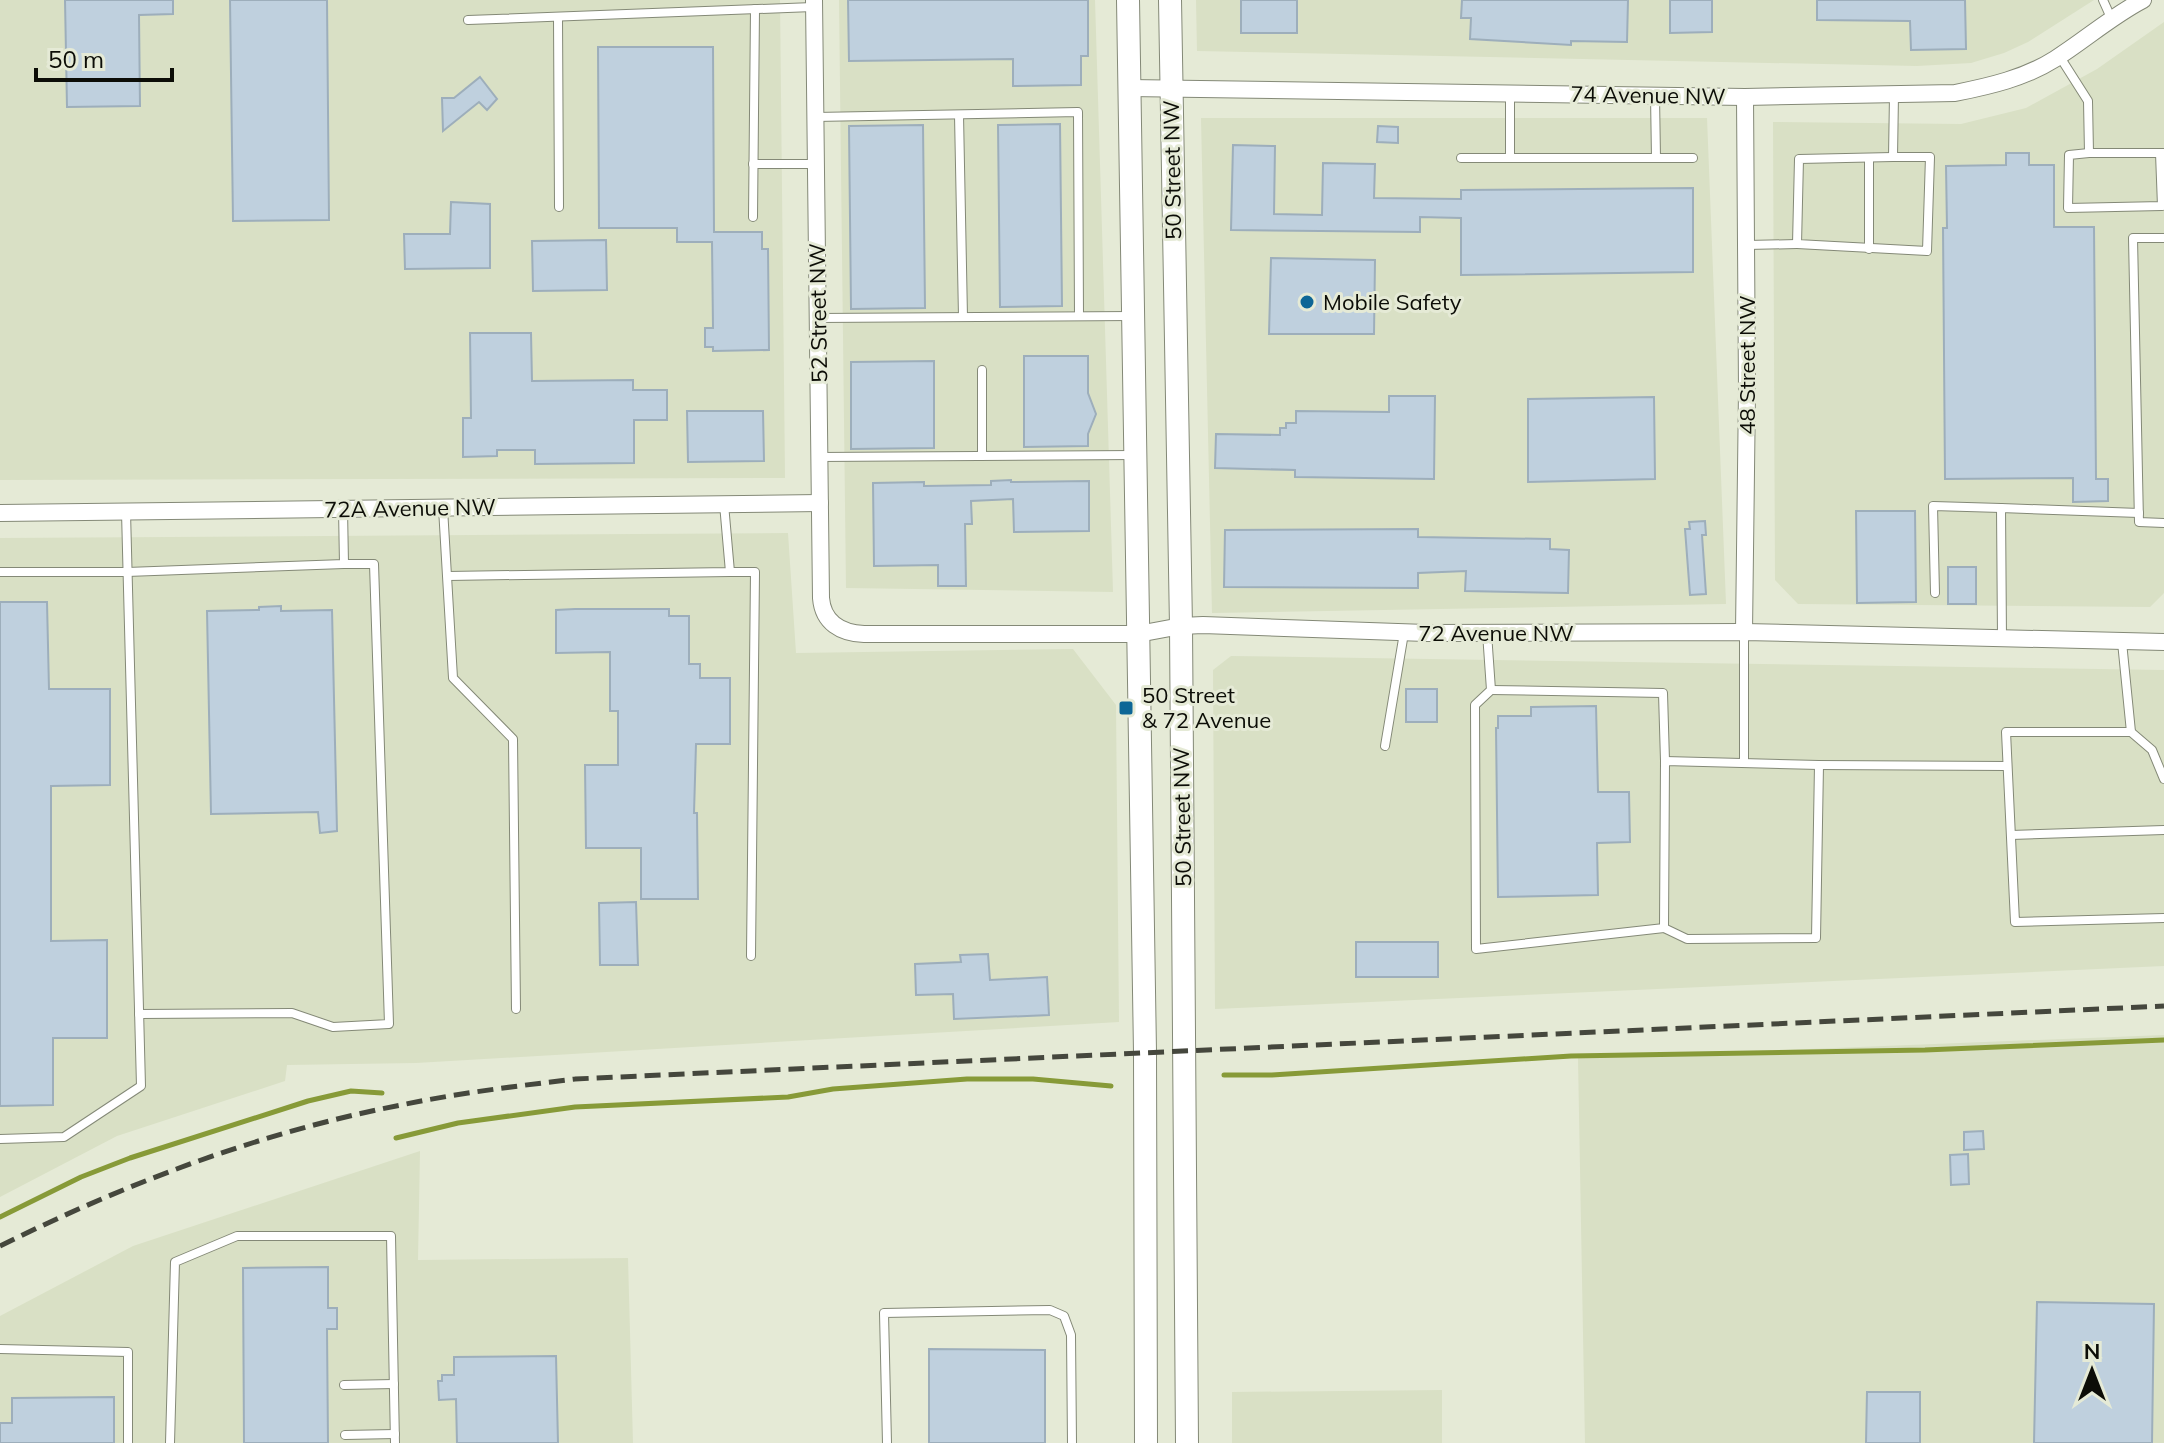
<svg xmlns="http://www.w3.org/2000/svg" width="2164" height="1443" font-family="Mulish,sans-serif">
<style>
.built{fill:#d9e0c5}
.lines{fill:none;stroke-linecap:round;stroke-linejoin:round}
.stream{stroke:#879a38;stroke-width:5}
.building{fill:#bfd0de;stroke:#9daebb;stroke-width:2}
.service-casing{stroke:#848977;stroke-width:10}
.minor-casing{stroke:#848977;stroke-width:18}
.secondary-casing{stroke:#848977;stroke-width:24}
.service{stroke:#fff;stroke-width:8}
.minor{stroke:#fff;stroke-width:16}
.secondary{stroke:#fff;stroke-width:22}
.rail{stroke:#45473d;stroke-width:5;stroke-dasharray:16 8;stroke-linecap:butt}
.poi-dot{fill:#0d6696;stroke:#e5ead6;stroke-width:3}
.labels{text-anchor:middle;stroke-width:6;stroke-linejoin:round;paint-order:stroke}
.street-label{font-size:22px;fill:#0c0d07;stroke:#e5ead6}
.poi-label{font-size:22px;fill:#0c0d07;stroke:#e5ead6;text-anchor:start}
</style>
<rect width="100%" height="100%" fill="#e5ead6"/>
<g class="built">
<polygon points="0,0 780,0 785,478 0,480"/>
<polygon points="839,0 1095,0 1113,592 846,588"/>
<polygon points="1196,0 2094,0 2028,42 2004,53 1971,63 1917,66 1197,51"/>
<polygon points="2164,22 2164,593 2150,607 1798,604 1775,580 1773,122 1961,124 2026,108 2097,69"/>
<polygon points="1201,118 1707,118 1726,604 1212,613"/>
<polygon points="788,533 796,653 1073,649 1116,705 1119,1022 416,1063 287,1065 285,1081 117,1136 0,1197 0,538"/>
<polygon points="1231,656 2164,670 2164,966 1215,1009 1213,670"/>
<polygon points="2164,1035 2164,1443 1585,1443 1578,1058"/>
<polygon points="420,1151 418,1260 628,1258 633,1443 0,1443 0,1316 133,1246"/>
<polygon points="1442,1390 1442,1443 1232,1443 1232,1392"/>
</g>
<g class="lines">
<g class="stream">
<polyline points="1224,1075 1272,1075 1571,1056 1925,1050 2164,1040"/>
<polyline points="396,1138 458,1123 575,1107 788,1097 833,1089 967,1079 1033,1079 1111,1086"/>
<polyline points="0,1217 81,1177 130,1158 308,1101 351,1091 382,1093"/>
</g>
</g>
<g class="building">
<polygon points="65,0 173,0 173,14 139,15 140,106 67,107"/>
<polygon points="230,0 327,0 329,220 233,221"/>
<polygon points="848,0 1088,0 1088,56 1081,56 1081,85 1013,86 1013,59 849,61"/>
<rect x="1241" y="0" width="56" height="33"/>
<polygon points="1462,0 1628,0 1627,42 1571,41 1571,45 1470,39 1471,18 1461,18"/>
<polygon points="1670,0 1712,0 1712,32 1670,33"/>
<polygon points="1817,0 1965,0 1966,49 1911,50 1910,21 1817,20"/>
<polygon points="598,47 713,47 714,232 762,232 762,249 768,249 769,350 713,351 713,347 705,347 705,328 713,328 712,242 677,242 677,228 599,228"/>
<polygon points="480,77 497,99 487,110 479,102 443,131 442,98 454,98"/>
<polygon points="1060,124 1062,306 1000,307 998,125"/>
<polygon points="923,125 925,308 851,309 849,126"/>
<polygon points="1378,126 1398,127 1398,143 1377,142"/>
<polygon points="1233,145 1275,146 1274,214 1322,215 1323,163 1375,164 1374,198 1461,199 1461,190 1693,188 1693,272 1461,275 1461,218 1420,217 1420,232 1231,230"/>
<polygon points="2006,153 2029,153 2029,165 2054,165 2054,227 2094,227 2096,479 2108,479 2108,501 2073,502 2073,478 1945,479 1943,228 1947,228 1946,166 2006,165"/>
<polygon points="451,202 490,204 490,268 405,269 404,234 450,234"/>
<polygon points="606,240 607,290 533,291 532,241"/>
<polygon points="1271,258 1375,260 1374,334 1269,334"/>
<polygon points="470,333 531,333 532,381 633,380 633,390 667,390 667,420 634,420 634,463 535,464 535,450 497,450 497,456 463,457 463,418 471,418"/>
<polygon points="1024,356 1088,356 1088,393 1096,414 1088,434 1088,446 1024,447"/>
<polygon points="934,361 934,448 851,449 851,362"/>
<polygon points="1389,396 1435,396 1434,479 1295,477 1295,470 1215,468 1216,434 1280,435 1280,428 1286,428 1286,423 1296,423 1296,411 1389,412"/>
<polygon points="1654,397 1655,479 1528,482 1528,399"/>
<polygon points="687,411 763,411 764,461 688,462"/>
<polygon points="1011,480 1011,482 1089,481 1089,531 1014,532 1013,499 971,501 972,524 965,524 966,586 938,586 938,565 874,566 873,483 924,482 924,486 991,485 991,481"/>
<polygon points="1856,511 1915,511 1916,602 1857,603"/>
<polygon points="1705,521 1706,535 1702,535 1706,594 1690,595 1685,529 1690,529 1689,522"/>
<polygon points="1418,529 1418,537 1550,539 1550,549 1569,550 1568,593 1465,591 1466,571 1418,573 1418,588 1224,587 1225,530"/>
<rect x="1948" y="567" width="28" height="37"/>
<polygon points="0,602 47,602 49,689 110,689 110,785 51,786 51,941 107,940 107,1038 53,1038 53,1105 0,1106"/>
<polygon points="281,606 281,611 332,610 337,831 320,833 318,812 211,814 207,611 259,610 259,607"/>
<polygon points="575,609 669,609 669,616 689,616 689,664 700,664 700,678 730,678 730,744 696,744 694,813 697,813 698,899 641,899 641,848 586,848 585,765 618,765 618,711 610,711 610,652 556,653 556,610"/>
<rect x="1406" y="689" width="31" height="33"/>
<polygon points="1596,706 1598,792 1629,792 1630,842 1597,843 1598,895 1498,897 1496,728 1498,728 1498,716 1531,716 1531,707"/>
<polygon points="636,902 638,965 600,965 599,903"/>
<rect x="1356" y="942" width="82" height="35"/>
<polygon points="988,954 990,980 1047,977 1049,1015 954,1019 953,994 916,995 915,964 961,962 960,955"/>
<polygon points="1983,1131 1984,1149 1964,1150 1964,1132"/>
<polygon points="1968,1154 1969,1184 1951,1185 1950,1155"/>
<polygon points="328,1267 328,1308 337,1308 337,1329 327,1329 328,1443 244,1443 243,1268"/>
<polygon points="2037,1302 2154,1304 2152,1443 2034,1443"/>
<polygon points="929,1349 1045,1350 1045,1443 929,1443"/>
<polygon points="556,1356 558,1443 457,1443 456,1399 439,1400 438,1381 442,1381 442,1375 454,1375 454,1357"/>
<polygon points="1867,1392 1920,1392 1920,1443 1866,1443"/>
<polygon points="114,1397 114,1443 0,1443 0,1423 12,1423 12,1398"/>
</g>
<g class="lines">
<g class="service-casing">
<g id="service">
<polyline points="2103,0 2112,20"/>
<polyline points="558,17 559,207"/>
<polyline points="468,20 813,7"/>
<polyline points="2060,57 2088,101 2089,153 2164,153"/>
<polyline points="1655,96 1656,158"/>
<polyline points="959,115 963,317"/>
<polyline points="815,117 1078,112 1079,316"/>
<polyline points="2089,153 2069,155 2068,208 2162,206 2160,153"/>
<polygon points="1893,157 1930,157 1927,251 1797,244 1799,159"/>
<polyline points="1893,157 1894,95"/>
<polyline points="1461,158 1693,158"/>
<polyline points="1510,158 1510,94"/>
<polyline points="1869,158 1869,249"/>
<polyline points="753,164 816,164"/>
<polyline points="753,217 755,9"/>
<polyline points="2164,238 2133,238 2139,522 2164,523"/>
<polyline points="1747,245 1797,244"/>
<polyline points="818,318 1132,316"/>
<polyline points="982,370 982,456"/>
<polyline points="819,457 1135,455"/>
<polyline points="443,508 453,678 513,739 516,1009"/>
<polyline points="0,572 127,572 344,564 343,509"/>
<polyline points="730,572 755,572 751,956"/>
<polyline points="448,576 730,572 724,504"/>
<polyline points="1935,593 1933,506 2001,508"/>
<polyline points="1744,632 1744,763"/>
<polyline points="1487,633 1491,690 1475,705 1476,949 1664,928 1665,761 1819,765 2007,766"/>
<polyline points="2002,638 2001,508 2139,513"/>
<polyline points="2122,642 2131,732 2152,750 2164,779"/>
<polyline points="1491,690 1663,693 1665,761"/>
<polyline points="2131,732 2006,732 2015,922 2164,918"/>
<polyline points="1385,746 1404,633"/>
<polyline points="2011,835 2164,830"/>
<polyline points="1664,928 1687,939 1816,938 1819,765"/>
<polyline points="139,1014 292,1013 333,1027 389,1024 374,564 344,564"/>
<polyline points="0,1139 64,1137 141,1086 126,512"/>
<polyline points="0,1349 128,1352 128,1443"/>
<polyline points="344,1385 394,1384"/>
<polyline points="345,1435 395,1434"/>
<polyline points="170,1443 175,1262 237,1236 391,1236 395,1443"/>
<polyline points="887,1443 884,1313 1050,1310 1064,1316 1071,1335 1072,1443"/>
</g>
</g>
<g class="minor-casing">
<g id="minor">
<path d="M814 0 821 598C823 623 841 633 864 634H1138L1181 626 1203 625 1426 633 1744 632 2164 642"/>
<path d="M1129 88 1745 97 1955 93C1990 86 2025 78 2055 59 2085 40 2112 16 2143 0"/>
<polyline points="0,513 820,503"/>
<polyline points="1744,632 1747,390 1745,97"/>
</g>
</g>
<g class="secondary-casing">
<g id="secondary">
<polyline points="1128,0 1145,1052 1146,1443"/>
<polyline points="1170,0 1181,626 1187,1443"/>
</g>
</g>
<use href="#service" class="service"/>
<use href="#minor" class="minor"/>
<use href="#secondary" class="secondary"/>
<path class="rail" d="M0 1246C127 1183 261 1132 401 1105 459 1093 517 1086 575 1079L2164 1006"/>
</g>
<g class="poi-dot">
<circle cx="1307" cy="302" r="8"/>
<rect x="1118" y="700" width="16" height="16" rx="4"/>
</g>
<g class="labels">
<g class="street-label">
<text transform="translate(1648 95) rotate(1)" y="8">74 Avenue NW</text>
<text transform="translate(1172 170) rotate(-91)" y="8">50 Street NW</text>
<text transform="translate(818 313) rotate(-91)" y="8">52 Street NW</text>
<text transform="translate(1747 365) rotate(-90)" y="8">48 Street NW</text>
<text transform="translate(410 508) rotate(-1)" y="8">72A Avenue NW</text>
<text x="1496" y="641">72 Avenue NW</text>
<text transform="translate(1182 817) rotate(-91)" y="8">50 Street NW</text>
</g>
<g class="poi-label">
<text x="1323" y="310">Mobile Safety</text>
<text x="1142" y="703">50 Street<tspan x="1142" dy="25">&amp; 72 Avenue</tspan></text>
</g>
</g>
<g transform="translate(2092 1371)" stroke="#e5ead6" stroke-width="6" paint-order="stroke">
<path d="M0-6L14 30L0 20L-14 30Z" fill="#0c0d07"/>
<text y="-12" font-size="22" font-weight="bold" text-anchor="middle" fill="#0c0d07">N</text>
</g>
<path d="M36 68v12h136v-12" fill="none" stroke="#0c0d07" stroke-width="4"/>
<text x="48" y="68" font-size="24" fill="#0c0d07" stroke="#e5ead6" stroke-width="6" paint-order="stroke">50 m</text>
</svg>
